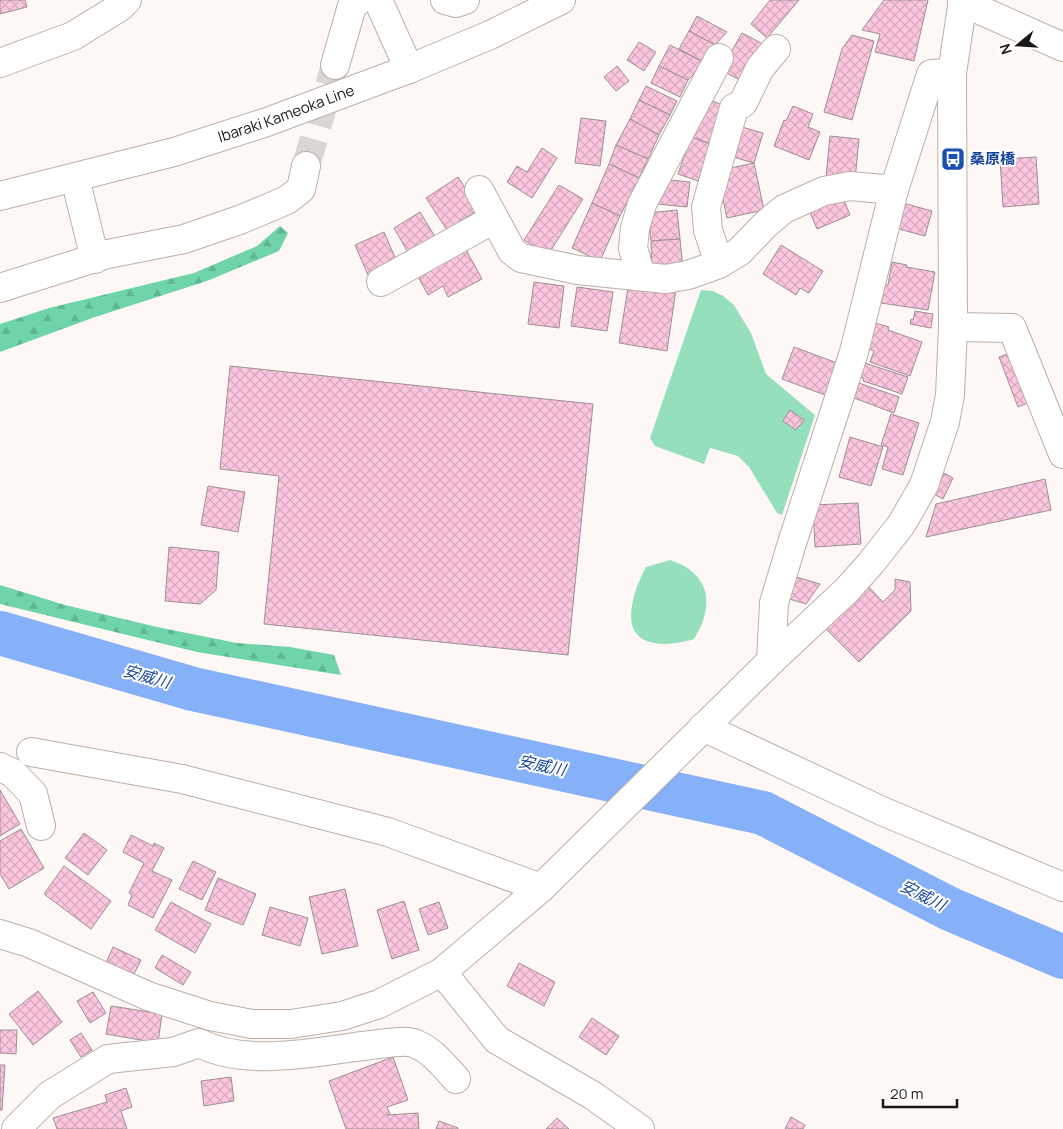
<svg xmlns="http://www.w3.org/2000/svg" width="1063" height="1129" font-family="Manrope,'Noto Sans JP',sans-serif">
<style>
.green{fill:#96dfbd}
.forest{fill:url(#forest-firs)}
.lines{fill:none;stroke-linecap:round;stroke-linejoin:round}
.river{stroke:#86b0f8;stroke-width:44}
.building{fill:url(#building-cross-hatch);stroke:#9c9095}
.minor-tunnel{stroke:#dbd6d3;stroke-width:28;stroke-dasharray:28 14;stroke-linecap:butt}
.minor-casing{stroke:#bbb0a8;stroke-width:30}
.major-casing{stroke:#bbb0a8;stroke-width:30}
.minor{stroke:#fff;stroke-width:28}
.major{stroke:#fff;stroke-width:28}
.labels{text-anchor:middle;stroke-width:4;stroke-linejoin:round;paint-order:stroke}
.street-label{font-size:15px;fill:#1b1714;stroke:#fff}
.transit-label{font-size:15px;font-weight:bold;fill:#164399;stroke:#fff;text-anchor:start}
.water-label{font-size:16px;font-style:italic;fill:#19489a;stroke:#fff}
</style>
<defs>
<pattern id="forest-firs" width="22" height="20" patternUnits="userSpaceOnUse" patternTransform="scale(1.25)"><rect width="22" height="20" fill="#70d4a9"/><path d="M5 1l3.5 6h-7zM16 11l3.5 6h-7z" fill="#60b591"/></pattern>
<pattern id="building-cross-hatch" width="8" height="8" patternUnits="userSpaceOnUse" patternTransform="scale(1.25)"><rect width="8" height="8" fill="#fcc6df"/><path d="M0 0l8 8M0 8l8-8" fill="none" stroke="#d7a9be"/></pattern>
</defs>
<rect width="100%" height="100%" fill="#fdf8f5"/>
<g class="green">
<polygon points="701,290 713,291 723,296 734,305 751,333 766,374 815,415 782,515 777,513 749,467 738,456 710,448 704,464 655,446 650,438"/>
<path d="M670 560C711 573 715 606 694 639 679 644 647 649 636 633 624 617 637 583 646 567Z"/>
</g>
<g class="forest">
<polygon points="280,226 288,233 279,251 207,281 95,317 0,352 0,324 49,308 194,273 257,246"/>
<polygon points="0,585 65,605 157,627 237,643 290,647 334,655 341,675 197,652 0,604"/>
</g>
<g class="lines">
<polyline class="river" points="0,633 193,689 763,813 950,909 1063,957"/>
</g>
<g class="building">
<polygon points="0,0 25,0 27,7 0,14"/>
<polygon points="770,0 799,0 767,38 751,24"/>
<polygon points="884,0 928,0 914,61 875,52 880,34 862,30"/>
<polygon points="697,16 727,32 715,45 689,31"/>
<polygon points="689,31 715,45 705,63 679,49"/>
<polygon points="742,33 763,44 742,81 721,70"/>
<polygon points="852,35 874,41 852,120 824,112 842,49"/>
<polygon points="639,42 656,52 644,71 627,60"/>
<polygon points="670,45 705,63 688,80 659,66"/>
<polygon points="617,66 629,81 616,91 604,77"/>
<polygon points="659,66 688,80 680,97 651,83"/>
<polygon points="646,86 677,101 670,115 639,100"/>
<polygon points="705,98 725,106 711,144 691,137"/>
<polygon points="639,100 670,115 659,135 630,119"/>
<polygon points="793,106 813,114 808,127 820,132 809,160 774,146 784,120 786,121"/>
<polygon points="581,118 606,121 600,166 575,163"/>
<polygon points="630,119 659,135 648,159 616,145"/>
<polygon points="742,127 763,133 754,163 733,157"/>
<polygon points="830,136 859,139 855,180 826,177"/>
<polygon points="691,137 711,144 698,181 678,174"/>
<polygon points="616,145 648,159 639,178 609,164"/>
<polygon points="542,148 557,158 532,198 507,182 517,166 527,172"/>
<polygon points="1036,157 1039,204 1003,207 1000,159"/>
<polygon points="754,163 764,210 727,218 717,171"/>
<polygon points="609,164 639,178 620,216 592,203"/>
<polygon points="458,177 479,209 447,230 426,198"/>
<polygon points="660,179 690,182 687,207 657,204"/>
<polygon points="559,185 583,199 548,255 524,240"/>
<polygon points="841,193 850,215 817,229 808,207"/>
<polygon points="592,203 620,216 600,261 572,248"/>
<polygon points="903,203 932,211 925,236 895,228"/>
<polygon points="677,210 680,239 651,241 648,213"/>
<polygon points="420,212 437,240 410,256 394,228"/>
<polygon points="384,232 397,262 368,275 355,245"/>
<polygon points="680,239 683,269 652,271 651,241"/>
<polygon points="781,245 823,271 809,293 800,288 796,295 763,274"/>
<polygon points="464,246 482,279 448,297 443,286 428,295 416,273"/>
<polygon points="892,262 907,265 906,267 935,272 928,310 881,303 885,285 888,285"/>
<polygon points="534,282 564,286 559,328 528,324"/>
<polygon points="629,282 676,289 667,351 619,343"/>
<polygon points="577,287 613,292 607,331 571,326"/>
<polygon points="915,311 933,314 931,328 910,324 911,319 913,320"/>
<polygon points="875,323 889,327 888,330 922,342 910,376 870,362 874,351 866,348"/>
<polygon points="794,347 837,363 825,395 782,379"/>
<polygon points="1016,351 1035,400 1018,407 999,357"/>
<polygon points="865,363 908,377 902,394 863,381 864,379 860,377"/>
<polygon points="230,366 593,404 568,655 264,624 279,476 220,469"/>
<polygon points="859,383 899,397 894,413 854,398"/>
<polygon points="790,410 804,420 796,430 783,421"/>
<polygon points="891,414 919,423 903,475 882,469 888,447 881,445"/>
<polygon points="850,437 883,447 871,486 839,477"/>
<polygon points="944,473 953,478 943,499 934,494"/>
<polygon points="1045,479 1051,510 926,537 936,504"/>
<polygon points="208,486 245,492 238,532 201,525"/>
<polygon points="858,503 861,544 815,547 813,505"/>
<polygon points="169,547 219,552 216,590 200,604 165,601"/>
<polygon points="793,576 820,584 806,604 786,598"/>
<polygon points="895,579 910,582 911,611 859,662 824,627 867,585 883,602 895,590"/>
<polygon points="0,790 20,824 0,836"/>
<polygon points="21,829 44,868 9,889 0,874 0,841"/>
<polygon points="84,833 107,850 88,875 65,858"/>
<polygon points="131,835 153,846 154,843 164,848 152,871 172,880 153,918 128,905 132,895 129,893 144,863 123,852"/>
<polygon points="193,861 216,872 202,900 179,889"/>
<polygon points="64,866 111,901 91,929 44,894"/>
<polygon points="218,878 256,894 243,925 205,910"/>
<polygon points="345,889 358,946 322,954 309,897"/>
<polygon points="404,901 419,950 392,959 377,910"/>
<polygon points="171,902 211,924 195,953 155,930"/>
<polygon points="439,902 448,928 428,935 419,909"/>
<polygon points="270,907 308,918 300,946 262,935"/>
<polygon points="113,947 141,960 133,976 106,963"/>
<polygon points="162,955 191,972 183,985 155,968"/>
<polygon points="519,963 555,982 544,1006 507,986"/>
<polygon points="38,991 62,1022 33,1045 9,1014"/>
<polygon points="93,992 106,1013 90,1023 77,1001"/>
<polygon points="111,1006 162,1014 158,1043 106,1034"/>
<polygon points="592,1018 619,1036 606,1055 579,1037"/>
<polygon points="0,1030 17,1030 16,1054 0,1053"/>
<polygon points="81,1033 92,1050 81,1057 70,1040"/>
<polygon points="393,1057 408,1100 387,1107 390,1114 387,1115 418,1113 419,1129 346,1129 329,1081"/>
<polygon points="0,1065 5,1065 2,1110 0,1110"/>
<polygon points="231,1077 234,1101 204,1106 201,1081"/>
<polygon points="126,1088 132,1107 121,1111 127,1129 57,1129 53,1118 107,1102 105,1095"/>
<polygon points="791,1117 805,1125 803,1129 785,1129"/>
<polygon points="557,1118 569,1129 546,1129"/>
<polygon points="439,1121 458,1128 458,1129 436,1129"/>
</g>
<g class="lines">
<polyline class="minor-tunnel" points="306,166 335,65"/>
<g class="minor-casing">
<g id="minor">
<polyline points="378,0 409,69"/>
<polyline points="445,0 456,3 465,0"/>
<polyline points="962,2 1063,47"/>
<polyline points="0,63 73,36 120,7 127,0"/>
<polyline points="335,65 352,6 359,0"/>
<polyline points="75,178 95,259"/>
<polyline points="479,190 512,251 521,258 578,270 666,279 688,275 719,264 739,252 766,224 784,209 824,191 850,186 894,190"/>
<polyline points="719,264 708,230 706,207 734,108 743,103 760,68 776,49"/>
<polyline points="641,276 633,248 635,228 642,204 719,58"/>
<polyline points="381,282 494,219"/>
<polyline points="0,288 108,254 184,239 242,219 287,200 301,189 306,166"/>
<polyline points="953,327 1012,328 1063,454"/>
<polyline points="771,661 774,603 792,543 854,352 894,190 931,74 952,73"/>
<polyline points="703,727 882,811 1063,887"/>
<polyline points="31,752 182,779 388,832 541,888"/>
<polyline points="0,767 13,773 33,794 41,826"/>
<polyline points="0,934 29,943 148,996 210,1016 252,1024 291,1024 342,1016 379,1004 442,972 541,888 771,661 847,590 871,563 901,525 924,485 945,422 950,395 953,327 952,73 963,0"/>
<polyline points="442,972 497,1040 592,1095 640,1129"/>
<path d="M16 1129 50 1095 108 1059 173 1052 199 1043C248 1068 318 1051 371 1045 382 1044 406 1039 416 1044 433 1051 444 1066 456 1079"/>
</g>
</g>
<g class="major-casing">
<g id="major">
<path id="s1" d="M0 196 174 152 267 122 409 69 490 35 561 0"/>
</g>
</g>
<use href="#minor" class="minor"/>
<use href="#major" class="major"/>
</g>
<defs>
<g id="bus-square" transform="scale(1.25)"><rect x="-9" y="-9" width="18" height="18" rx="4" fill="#1a4fb4" stroke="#fff"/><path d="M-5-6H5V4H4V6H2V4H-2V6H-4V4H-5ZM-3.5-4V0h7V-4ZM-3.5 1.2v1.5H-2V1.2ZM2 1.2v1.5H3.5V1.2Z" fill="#fff"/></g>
</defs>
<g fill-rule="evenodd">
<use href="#bus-square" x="953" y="159"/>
</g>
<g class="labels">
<g class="street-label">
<text dy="5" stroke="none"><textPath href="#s1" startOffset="298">Ibaraki Kameoka Line</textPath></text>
</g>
<g class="transit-label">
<text x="970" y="164">桑原橋</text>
</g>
<g class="water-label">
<text transform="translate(147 676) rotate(16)" y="6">安威川</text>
<text transform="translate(542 765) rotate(12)" y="6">安威川</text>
<text transform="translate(923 895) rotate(27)" y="6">安威川</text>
</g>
</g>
<g transform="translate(1018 45) rotate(252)" stroke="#ffffff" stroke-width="4" paint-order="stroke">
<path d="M0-4L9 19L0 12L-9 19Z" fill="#1b1714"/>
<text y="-8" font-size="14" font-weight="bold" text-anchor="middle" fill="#1b1714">N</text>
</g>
<path d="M883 1099v8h74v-8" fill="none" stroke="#1b1714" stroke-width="2.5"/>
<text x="890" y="1099" font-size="15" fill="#1b1714" stroke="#ffffff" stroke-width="4" paint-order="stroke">20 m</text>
</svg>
